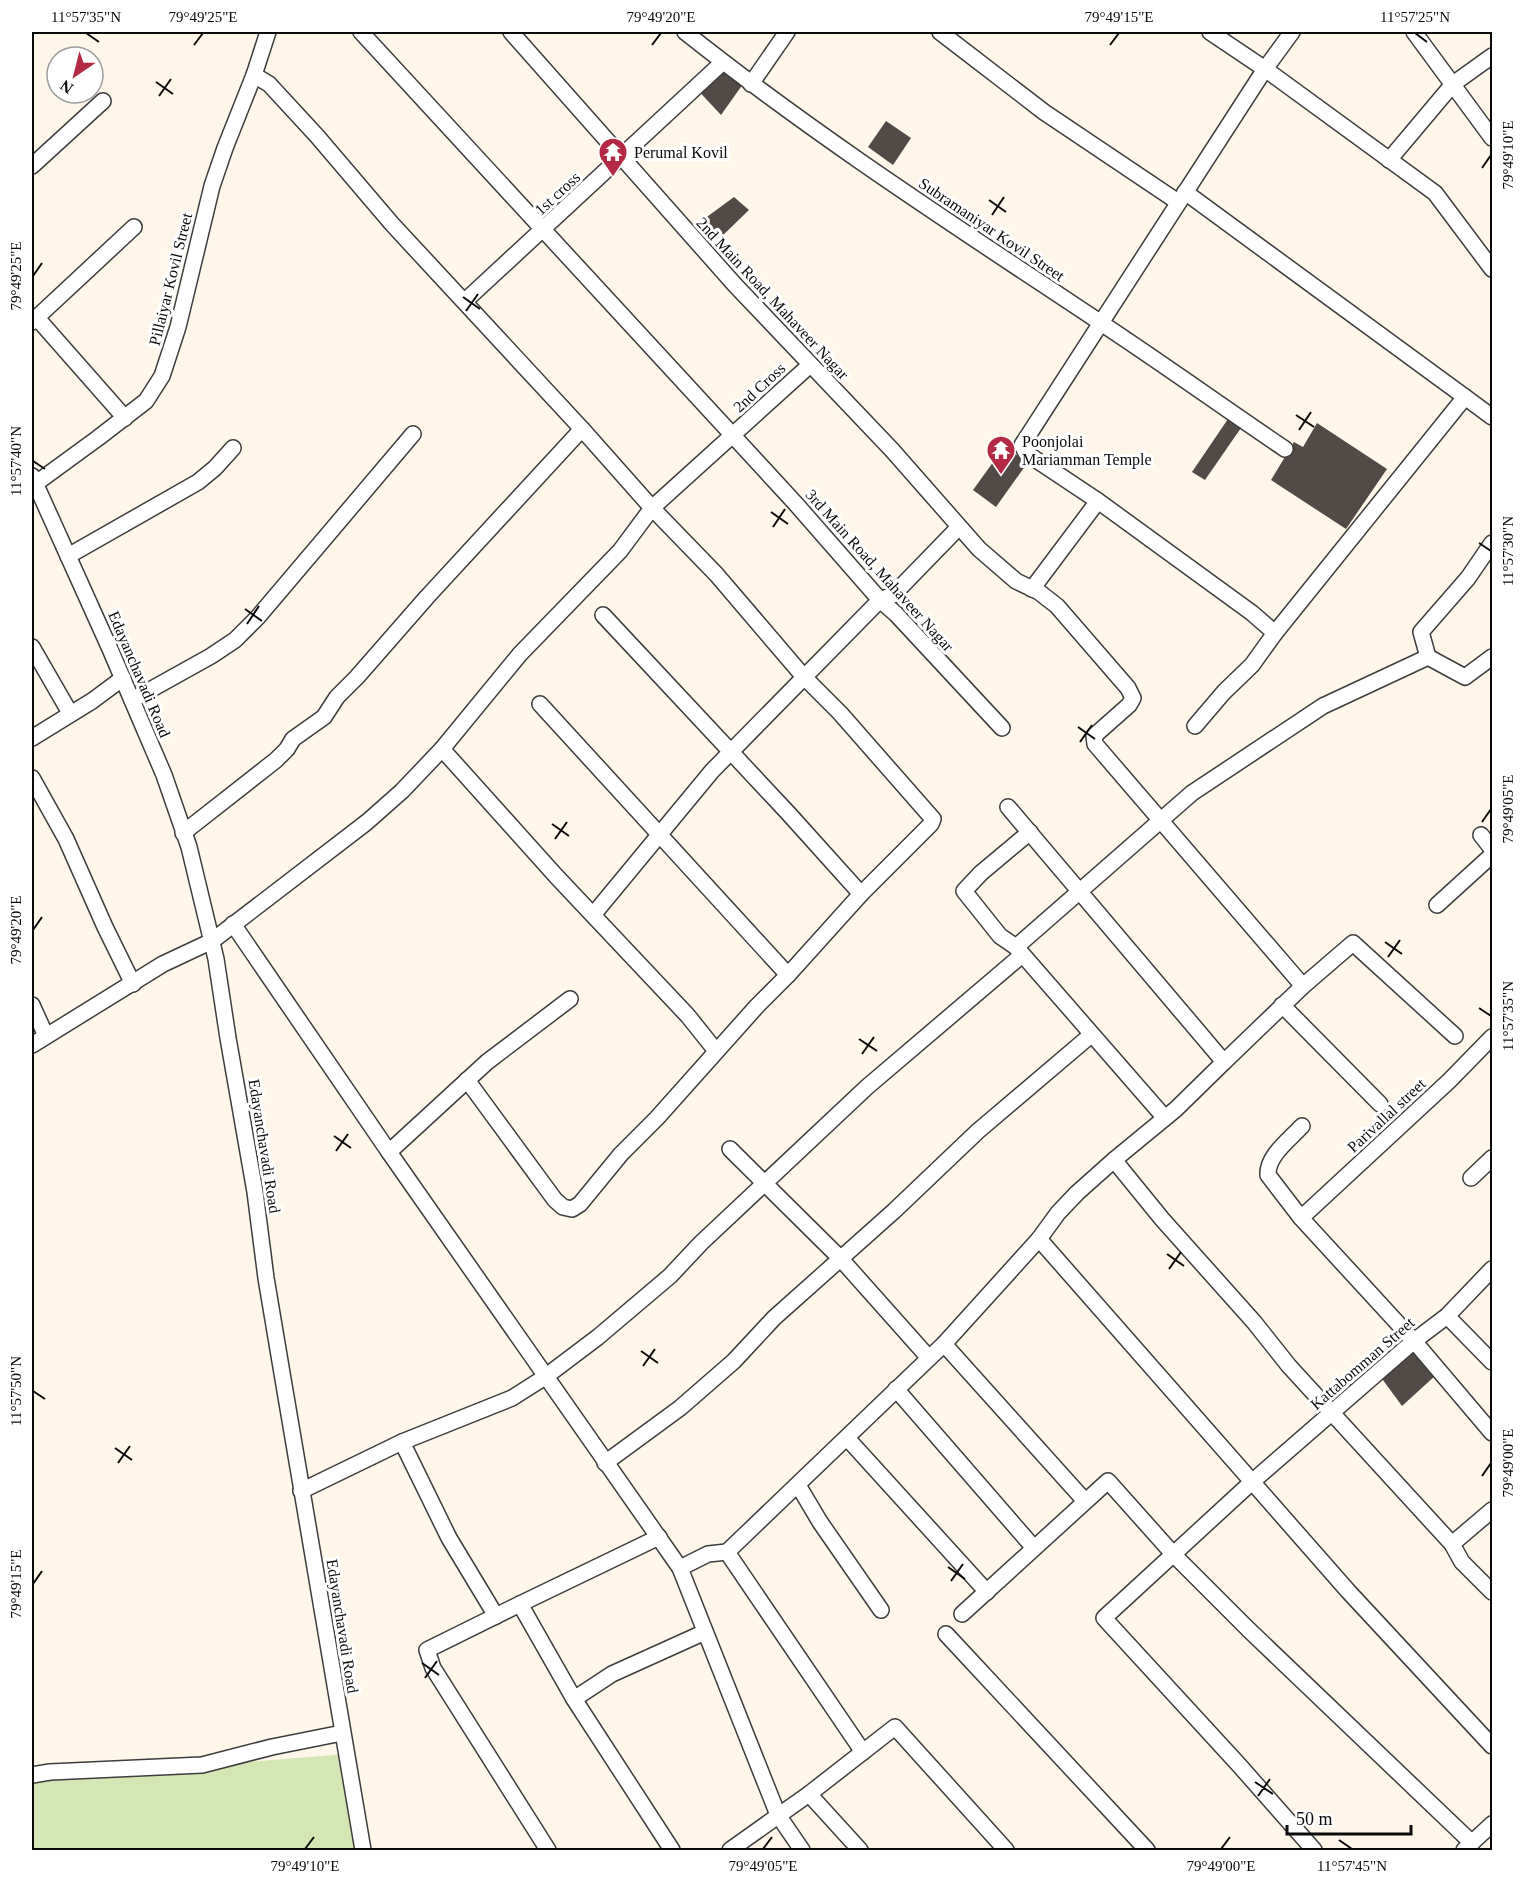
<svg xmlns="http://www.w3.org/2000/svg" width="1524" height="1882" font-family="'Times New Roman',serif">
<style>
.green{fill:#d5e6b5}
.building{fill:#524a47}
.lines{fill:none;stroke-linecap:round;stroke-linejoin:round}
.street-casing{stroke:#3d3d3d;stroke-width:18}
.street{stroke:#fff;stroke-width:15}
.ticks{fill:none;stroke:#0a0a0a;stroke-width:2}
.labels{text-anchor:middle;stroke-width:6;stroke-linejoin:round;paint-order:stroke}
.poi-label{font-size:16px;fill:#0a0a0a;stroke:#fff;text-anchor:start}
.street-label{font-size:16px;fill:#0a0a0a;stroke:#fff}
.neatline{fill:none;stroke:#0a0a0a;stroke-width:2}
.ticks-label{font-size:15px;text-anchor:middle;fill:#0a0a0a}
</style>
<rect width="100%" height="100%" fill="#fef7e9"/>
<polygon class="green" points="346,1754 362,1850 32,1850 32,1780"/>
<g class="building">
<polygon points="716,62 743,84 721,115 693,85"/>
<polygon points="886,121 911,138 893,165 868,147"/>
<polygon points="734,197 749,210 720,238 711,230 712,226 704,219"/>
<polygon points="1230,416 1243,425 1205,480 1192,472"/>
<polygon points="1317,423 1387,469 1346,529 1271,480 1294,442 1303,447"/>
<polygon points="1004,447 1028,462 996,507 973,490"/>
<polygon points="1413,1348 1436,1375 1402,1406 1380,1376"/>
</g>
<g class="lines">
<g class="street-casing">
<g id="street">
<polyline points="361,32 796,504 880,600 896,614 1002,728"/>
<polyline points="511,32 735,285 892,450 979,549 1016,581 1039,592 1057,606 1128,688 1133,698 1129,705 1094,736 1095,744 1303,986"/>
<path d="M685 32C817 137 960 229 1101 323 1163 364 1223 407 1285 449"/>
<polyline points="940,32 1044,112 1178,202"/>
<polyline points="1210,32 1265,69 1022,445 1026,453 1098,501 1252,613 1275,633"/>
<polyline points="1292,32 1265,69 1435,193 1492,269"/>
<polyline points="1414,32 1492,138"/>
<polyline points="254,75 269,84 317,136 392,224 582,429 652,508 810,365"/>
<polyline points="751,84 787,32"/>
<polyline points="1389,160 1453,84 1492,56"/>
<polyline points="32,166 103,101"/>
<polyline points="1185,192 1465,397 1275,633 1252,665 1224,692 1195,726"/>
<polyline points="465,301 723,62"/>
<polyline points="37,318 125,418"/>
<polyline points="32,322 134,227"/>
<polyline points="1465,397 1492,417"/>
<polyline points="32,476 110,649 164,775 189,847 216,959 228,1038 255,1192 266,1278 283,1379 363,1850"/>
<polyline points="35,484 98,438 146,401 162,376 178,327 212,186 225,148 254,75 268,32"/>
<polyline points="68,556 198,482 215,468 233,448"/>
<polyline points="1032,589 1098,501"/>
<polyline points="603,615 789,814 861,894"/>
<polyline points="32,647 70,713"/>
<polyline points="1428,657 1465,677 1492,657"/>
<polyline points="132,700 211,656 235,640 258,617 413,434"/>
<polyline points="540,704 788,975"/>
<polyline points="32,738 92,701 123,678"/>
<polyline points="442,749 556,876 688,1016 716,1051"/>
<polyline points="32,778 66,839 105,927 133,984"/>
<polyline points="1030,832 981,873 964,891 1000,936 1016,947 1165,1118"/>
<polyline points="183,833 276,760 287,749 293,739 324,717 337,697 357,677 427,597 582,429"/>
<polyline points="1481,835 1492,849"/>
<polyline points="1437,905 1492,855"/>
<polyline points="593,915 712,771 880,600 893,595 959,527"/>
<polyline points="233,924 389,1152"/>
<polyline points="1016,947 1192,793 1323,706 1428,657 1421,632 1468,578 1492,543"/>
<polyline points="570,999 487,1062 389,1152 680,1568 778,1815 802,1850"/>
<polyline points="32,1005 46,1036"/>
<polyline points="1282,1005 1380,1104"/>
<polyline points="32,1045 163,964 212,941 367,822 402,791 442,749 520,654 620,551 652,508 716,574 804,677 840,713 933,819 931,824 861,894 788,975 757,1006 657,1118 621,1154 580,1204 572,1209 563,1207 555,1200 467,1080"/>
<polyline points="1224,1062 1303,986 1353,943 1455,1036"/>
<path d="M1302 1126C1289 1140 1267 1156 1268 1175L1301 1218 1414 1341 1492 1433"/>
<polyline points="730,1149 840,1258 929,1358"/>
<polyline points="1114,1160 1162,1219 1254,1322 1289,1366 1452,1544 1462,1562 1492,1592"/>
<polyline points="1471,1178 1492,1158"/>
<polyline points="1301,1218 1449,1081 1492,1037"/>
<polyline points="1039,1239 1348,1591 1492,1746"/>
<polyline points="1447,1316 1492,1362"/>
<polyline points="944,1344 1085,1501"/>
<polyline points="896,1389 1034,1548"/>
<polyline points="847,1438 987,1592"/>
<polyline points="402,1442 449,1538 496,1616"/>
<polyline points="605,1463 680,1408 734,1361 774,1318 894,1211 978,1131 1091,1035"/>
<polyline points="798,1485 820,1522 881,1610"/>
<polyline points="301,1491 402,1442 512,1398 545,1377 598,1337 670,1276 701,1243 867,1087 1022,955"/>
<polyline points="659,1537 520,1604 574,1699 672,1850"/>
<polyline points="1452,1544 1492,1510"/>
<polyline points="680,1568 708,1554 727,1552"/>
<polyline points="520,1604 427,1650 433,1668 548,1850"/>
<polyline points="962,1614 1108,1481 1174,1555 1248,1629 1472,1843"/>
<polyline points="946,1634 1147,1850"/>
<polyline points="574,1699 612,1674 705,1632"/>
<polyline points="863,1752 727,1552 944,1344 1039,1239 1058,1213 1077,1193 1114,1160 1176,1109 1224,1062 1008,807"/>
<polyline points="32,1775 50,1772 202,1765 272,1747 342,1733"/>
<polyline points="809,1794 860,1850"/>
<polyline points="730,1850 809,1794 895,1727 1006,1850"/>
<polyline points="1314,1850 1239,1765 1104,1618 1253,1481 1414,1341 1447,1316 1492,1269"/>
<polyline points="1464,1850 1492,1824"/>
</g>
</g>
<use href="#street" class="street"/>
</g>
<path class="ticks" d="M86 33 99 42M1415 33 1427 42M194 45 203 33M652 45 661 33M1110 45 1119 33M156 82 173 94M159 96 171 79M1482 168 1491 155M989 200 1006 212M992 215 1004 197M33 276 42 263M463 297 480 309M466 311 478 294M1296 415 1314 427M1299 430 1311 412M33 461 45 469M771 512 788 524M773 527 785 509M1479 543 1491 551M245 609 262 621M247 624 259 606M1078 727 1095 739M1080 742 1092 725M1482 822 1491 809M552 824 569 836M555 839 567 822M33 930 42 917M1385 942 1402 954M1388 957 1400 940M1479 1008 1491 1016M859 1039 877 1051M862 1054 874 1037M334 1136 351 1148M336 1151 348 1134M1167 1254 1184 1266M1169 1269 1181 1252M641 1351 658 1363M643 1366 655 1349M33 1391 45 1399M115 1448 132 1460M118 1463 130 1446M1482 1476 1491 1463M948 1567 965 1579M951 1581 963 1564M33 1584 42 1571M422 1663 439 1675M425 1678 437 1661M1255 1782 1273 1794M1258 1796 1270 1779M1339 1840 1352 1849M305 1849 314 1837M763 1849 772 1837M1221 1849 1230 1837"/>
<defs>
<g id="temple-pin" transform="scale(1.5)"><path d="M0 17L-7.5 6A9.5 9.5 0 1 1 7.5 6Z" fill="#b42943" stroke="#fff"/><path d="M0-6L5-2H3V0L6.5 2.5H4V6H1.5V3h-3V6H-4V2.5H-6.5L-3 0V-2H-5Z" fill="#fff"/></g>
</defs>
<g fill-rule="evenodd">
<use href="#temple-pin" x="613" y="152"/>
<use href="#temple-pin" x="1001" y="450"/>
</g>
<g class="labels">
<g class="poi-label">
<text x="634" y="158">Perumal Kovil</text>
<text x="1022" y="447">Poonjolai<tspan x="1022" dy="18">Mariamman Temple</tspan></text>
</g>
<g class="street-label">
<text transform="translate(557 193) rotate(-43)" y="6">1st cross</text>
<text transform="translate(992 229) rotate(34)" y="6">Subramaniyar Kovil Street</text>
<text transform="translate(170 279) rotate(-76)" y="6">Pillaiyar Kovil Street</text>
<text transform="translate(773 298) rotate(47)" y="6">2nd Main Road, Mahaveer Nagar</text>
<text transform="translate(759 387) rotate(-43)" y="6">2nd Cross</text>
<text transform="translate(880 570) rotate(48)" y="6">3rd Main Road, Mahaveer Nagar</text>
<text transform="translate(140 674) rotate(67)" y="6">Edayanchavadi Road</text>
<text transform="translate(1386 1115) rotate(-43)" y="6">Parivallal street</text>
<text transform="translate(265 1146) rotate(81)" y="6">Edayanchavadi Road</text>
<text transform="translate(1362 1363) rotate(-41)" y="6">Kattabomman Street</text>
<text transform="translate(343 1626) rotate(81)" y="6">Edayanchavadi Road</text>
</g>
</g>
<rect width="1524" height="1882" fill="none" stroke="#ffffff" stroke-width="66"/>
<g transform="translate(75 75) rotate(215)"><circle r="28" fill="#ffffff" stroke="#9d9d9d" stroke-width="1.5"/>
<path d="M0-4.5L10 22L0 15L-10 22Z" fill="#b42943"/>
<text y="-9" font-size="16" font-weight="bold" text-anchor="middle" fill="#0a0a0a">N</text>
</g>
<path d="M1287 1825v9h124v-9" fill="none" stroke="#0a0a0a" stroke-width="3"/>
<text x="1296" y="1825" font-size="18" fill="#0a0a0a" stroke="#ffffff" stroke-width="4.5" paint-order="stroke">50 m</text>
<rect x="33" y="33" width="1458" height="1816" class="neatline"/>
<g class="ticks-label">
<text x="86" y="22">11°57'35"N</text>
<text x="203" y="22">79°49'25"E</text>
<text x="661" y="22">79°49'20"E</text>
<text x="1119" y="22">79°49'15"E</text>
<text x="1415" y="22">11°57'25"N</text>
<text transform="translate(1508 155) rotate(-90)" y="5">79°49'10"E</text>
<text transform="translate(16 276) rotate(-90)" y="5">79°49'25"E</text>
<text transform="translate(16 461) rotate(-90)" y="5">11°57'40"N</text>
<text transform="translate(1508 551) rotate(-90)" y="5">11°57'30"N</text>
<text transform="translate(1508 809) rotate(-90)" y="5">79°49'05"E</text>
<text transform="translate(16 930) rotate(-90)" y="5">79°49'20"E</text>
<text transform="translate(1508 1016) rotate(-90)" y="5">11°57'35"N</text>
<text transform="translate(16 1391) rotate(-90)" y="5">11°57'50"N</text>
<text transform="translate(1508 1463) rotate(-90)" y="5">79°49'00"E</text>
<text transform="translate(16 1584) rotate(-90)" y="5">79°49'15"E</text>
<text x="305" y="1871">79°49'10"E</text>
<text x="763" y="1871">79°49'05"E</text>
<text x="1221" y="1871">79°49'00"E</text>
<text x="1352" y="1871">11°57'45"N</text>
</g>
</svg>
